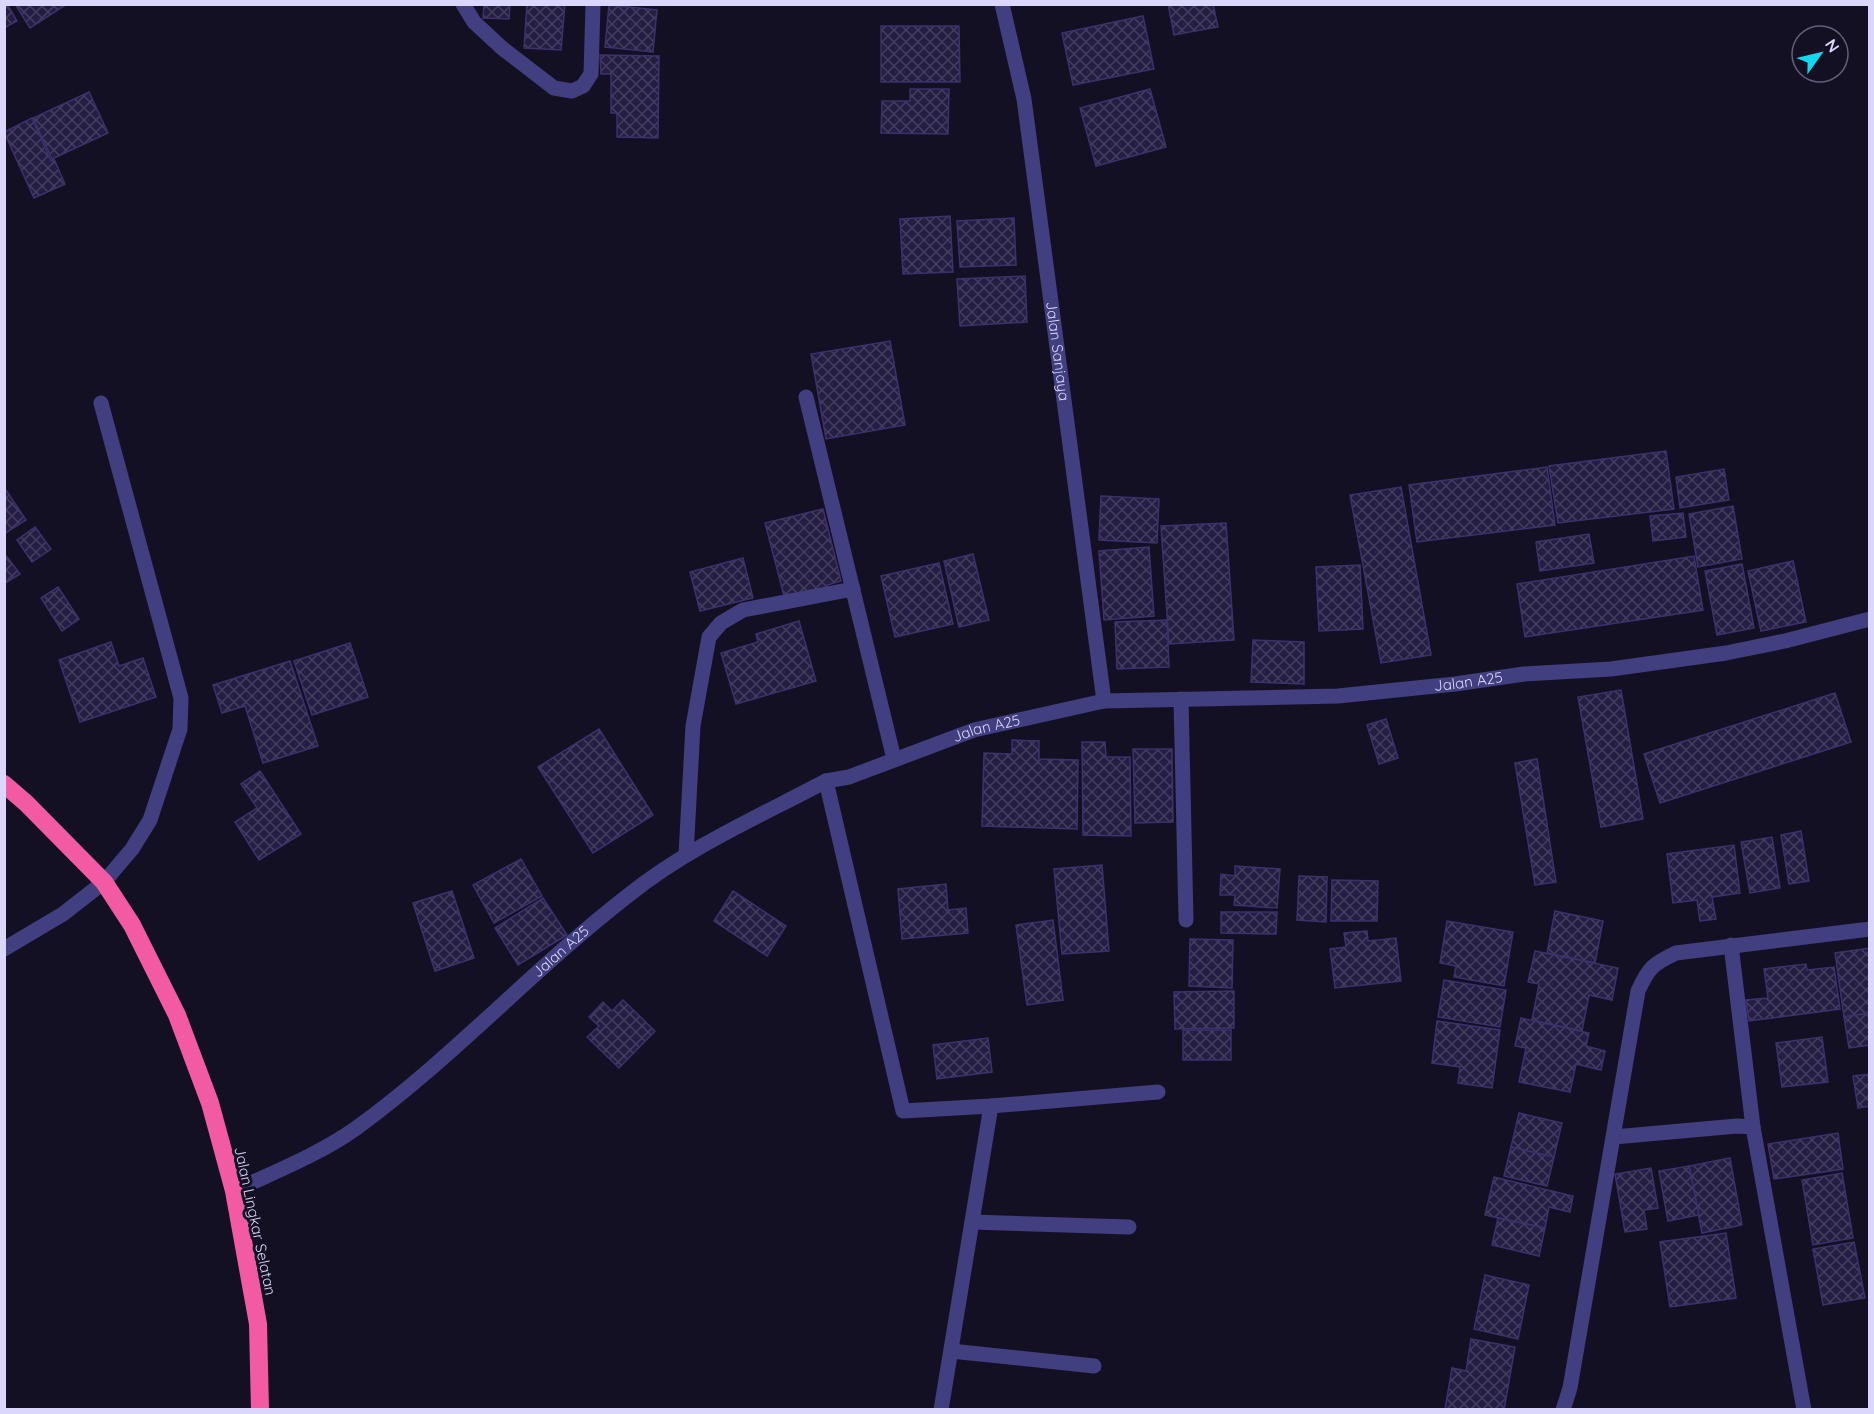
<svg xmlns="http://www.w3.org/2000/svg" width="1874" height="1414" font-family="Quicksand,sans-serif">
<style>
.building{fill:url(#building-cross-hatch);stroke:#3d316d;stroke-width:1.5}
.lines{fill:none;stroke-linecap:round;stroke-linejoin:round}
.lane{stroke:#413f7f;stroke-width:15}
.street{stroke:#413f7f;stroke-width:15}
.highway{stroke:#f35aa4;stroke-width:18}
.labels{text-anchor:middle;stroke-width:6;stroke-linejoin:round;paint-order:stroke}
.street-label{font-size:15px;fill:#dad6fc;stroke:#131023}
</style>
<defs>
<pattern id="building-cross-hatch" width="8" height="8" patternUnits="userSpaceOnUse" patternTransform="scale(1.5)"><rect width="8" height="8" fill="#251e43"/><path d="M0 0l8 8M0 8l8-8" fill="none" stroke="#443e5f"/></pattern>
</defs>
<rect width="100%" height="100%" fill="#131023"/>
<g class="building">
<polygon points="4,4 7,4 17,21 4,28"/>
<polygon points="15,4 67,4 30,28"/>
<polygon points="484,4 510,4 509,19 483,18"/>
<polygon points="527,4 565,4 561,50 524,48"/>
<polygon points="1168,4 1213,4 1218,27 1174,35"/>
<polygon points="609,5 657,10 653,52 605,47"/>
<polygon points="1143,16 1154,69 1073,85 1062,33"/>
<polygon points="881,26 959,26 960,82 881,82"/>
<polygon points="600,55 659,56 658,138 617,137 617,113 611,113 611,74 601,74"/>
<polygon points="910,89 949,89 948,134 881,133 882,101 910,101"/>
<polygon points="1150,89 1166,147 1096,166 1080,108"/>
<polygon points="89,92 108,133 52,159 33,118"/>
<polygon points="32,118 51,161 54,159 65,184 34,198 4,132"/>
<polygon points="950,216 953,272 903,274 900,219"/>
<polygon points="1014,218 1016,265 960,267 957,221"/>
<polygon points="1025,276 1027,322 960,326 957,279"/>
<polygon points="890,341 905,425 826,439 811,354"/>
<polygon points="1666,451 1674,509 1558,523 1549,466"/>
<polygon points="1547,467 1555,525 1417,542 1409,485"/>
<polygon points="1724,469 1729,500 1680,508 1676,477"/>
<polygon points="4,487 26,520 4,534"/>
<polygon points="1401,487 1431,655 1381,663 1350,495"/>
<polygon points="1101,496 1159,499 1157,543 1099,540"/>
<polygon points="1733,506 1742,559 1698,567 1689,514"/>
<polygon points="823,509 841,581 827,585 828,592 784,596 765,523"/>
<polygon points="1683,513 1686,537 1653,541 1650,516"/>
<polygon points="1226,523 1234,640 1169,644 1161,526"/>
<polygon points="35,527 51,549 32,562 17,540"/>
<polygon points="1589,534 1594,563 1540,571 1536,542"/>
<polygon points="1149,547 1154,616 1104,620 1099,551"/>
<polygon points="4,553 20,574 4,584"/>
<polygon points="973,554 989,620 959,627 944,561"/>
<polygon points="1694,556 1703,610 1525,637 1517,584"/>
<polygon points="743,558 753,598 700,611 690,572"/>
<polygon points="1793,561 1806,622 1761,631 1748,571"/>
<polygon points="939,563 953,624 895,637 881,576"/>
<polygon points="1742,564 1754,628 1717,635 1705,571"/>
<polygon points="1360,565 1363,629 1319,631 1316,567"/>
<polygon points="58,587 79,619 62,631 41,598"/>
<polygon points="1167,620 1169,667 1117,669 1115,622"/>
<polygon points="799,621 816,681 736,704 721,653 758,642 756,634"/>
<polygon points="1253,640 1304,642 1304,684 1251,682"/>
<polygon points="111,642 119,666 143,658 156,697 80,722 59,660"/>
<polygon points="350,643 368,697 312,715 294,661"/>
<polygon points="290,661 318,746 263,763 245,706 222,713 213,685"/>
<polygon points="1621,690 1643,819 1601,827 1578,697"/>
<polygon points="1835,693 1851,742 1660,803 1644,754"/>
<polygon points="1386,719 1398,758 1379,764 1367,725"/>
<polygon points="599,729 653,815 593,853 538,767"/>
<polygon points="1012,740 1039,741 1039,759 1078,760 1077,829 982,826 984,753 1012,754"/>
<polygon points="1082,742 1105,742 1106,757 1130,757 1131,836 1083,835"/>
<polygon points="1133,749 1172,749 1173,822 1135,823"/>
<polygon points="1537,759 1556,882 1535,885 1515,763"/>
<polygon points="260,771 301,834 259,860 235,822 257,808 241,784"/>
<polygon points="1801,831 1809,881 1789,884 1781,835"/>
<polygon points="1772,837 1780,888 1750,893 1741,842"/>
<polygon points="1734,845 1740,893 1712,897 1716,919 1700,921 1697,900 1673,903 1667,854"/>
<polygon points="521,859 542,896 494,923 473,885"/>
<polygon points="1102,865 1109,951 1062,954 1054,869"/>
<polygon points="1235,866 1280,869 1277,908 1234,905 1235,895 1220,895 1221,874 1235,876"/>
<polygon points="1299,876 1327,877 1326,922 1297,920"/>
<polygon points="1332,880 1378,881 1377,921 1331,921"/>
<polygon points="946,884 948,910 966,908 968,933 902,939 898,889"/>
<polygon points="452,891 474,958 435,971 413,903"/>
<polygon points="733,891 786,926 767,956 714,921"/>
<polygon points="543,898 567,935 518,965 495,928"/>
<polygon points="1555,911 1603,921 1595,963 1547,953"/>
<polygon points="1221,912 1277,912 1276,934 1221,933"/>
<polygon points="1053,920 1063,1000 1027,1005 1016,925"/>
<polygon points="1447,921 1513,932 1504,986 1454,977 1456,966 1440,963"/>
<polygon points="1367,931 1368,941 1396,938 1401,981 1335,988 1330,949 1346,947 1344,933"/>
<polygon points="1190,939 1233,940 1232,988 1189,986"/>
<polygon points="1870,948 1870,1013 1844,1017 1835,953"/>
<polygon points="1535,951 1618,968 1612,1000 1589,995 1582,1031 1532,1020 1539,984 1528,982"/>
<polygon points="1806,964 1807,970 1834,967 1840,1009 1749,1021 1746,1000 1768,998 1764,969"/>
<polygon points="1444,980 1506,990 1500,1027 1438,1017"/>
<polygon points="1234,991 1234,1028 1175,1029 1174,992"/>
<polygon points="623,1000 655,1031 619,1068 587,1037 599,1026 589,1017 603,1002 612,1011"/>
<polygon points="1870,1013 1870,1045 1849,1048 1844,1017"/>
<polygon points="1521,1018 1589,1033 1586,1046 1605,1051 1601,1070 1576,1064 1570,1092 1519,1082 1526,1048 1515,1046"/>
<polygon points="1437,1021 1500,1030 1492,1088 1458,1083 1460,1067 1432,1063"/>
<rect x="1183" y="1030" width="48" height="30"/>
<polygon points="1822,1037 1828,1082 1782,1087 1776,1043"/>
<polygon points="988,1038 992,1072 937,1079 933,1045"/>
<polygon points="1870,1074 1870,1106 1858,1108 1853,1076"/>
<polygon points="1519,1113 1562,1123 1554,1157 1511,1147"/>
<polygon points="1838,1133 1843,1169 1774,1179 1768,1144"/>
<polygon points="1511,1147 1554,1157 1547,1186 1504,1176"/>
<polygon points="1730,1158 1742,1225 1702,1233 1689,1166"/>
<polygon points="1689,1166 1699,1215 1668,1221 1659,1171"/>
<polygon points="1651,1168 1658,1208 1644,1210 1647,1229 1625,1232 1615,1174"/>
<polygon points="1842,1173 1853,1238 1813,1245 1802,1180"/>
<polygon points="1494,1177 1573,1196 1570,1212 1549,1207 1545,1228 1485,1215"/>
<polygon points="1498,1218 1545,1228 1539,1256 1492,1245"/>
<polygon points="1726,1233 1736,1298 1670,1307 1660,1242"/>
<polygon points="1854,1242 1865,1298 1823,1305 1813,1249"/>
<polygon points="1485,1275 1529,1285 1518,1339 1474,1329"/>
<polygon points="1471,1339 1515,1347 1504,1410 1445,1409 1452,1368 1466,1371"/>
</g>
<g class="lines">
<polyline class="lane" points="101,403 181,698 180,729 150,820 132,849 104,882"/>
<g class="street">
<polyline points="463,4 474,22 502,48 554,88 572,91 583,86 591,74 593,4"/>
<path id="s1" d="M1002 4 1024 99 1104 701"/>
<polyline points="806,397 894,759"/>
<polyline points="1181,699 1186,920"/>
<polyline points="826,781 903,1111 991,1106 1158,1092"/>
<polyline points="686,855 693,726 709,637 721,623 743,610 853,589"/>
<polyline points="1731,945 1753,1127"/>
<polyline points="4,949 63,914 104,882"/>
<polyline points="1614,1137 1737,1126 1753,1127 1804,1410"/>
<path id="s2" d="M234 1191C274 1172 318 1155 355 1129 453 1058 534 968 630 894 689 847 760 816 826 781L849 777 974 730 1104 701 1338 696 1455 684 1524 674 1611 669 1726 653 1785 641 1870 619"/>
<polyline points="972,1222 1129,1227"/>
<polyline points="951,1351 1094,1366"/>
<polyline points="941,1410 991,1106"/>
<path d="M1563 1410 1570 1388 1638 991C1649 967 1653 964 1676 953L1870 929"/>
</g>
<polyline class="highway" points="4,784 26,803 104,882 132,925 177,1015 210,1103 234,1191 258,1324 260,1410"/>
</g>
<g class="labels">
<g class="street-label">
<text dy="5" stroke="none"><textPath href="#s1" startOffset="352">Jalan Sanjaya</textPath></text>
<text dy="5" stroke="none"><textPath href="#s2" startOffset="1380">Jalan A25</textPath></text>
<text dy="5" stroke="none"><textPath href="#s2" startOffset="894">Jalan A25</textPath></text>
<text dy="5" stroke="none"><textPath href="#s2" startOffset="408">Jalan A25</textPath></text>
<text transform="translate(255 1221) rotate(78)" y="5">Jalan Lingkar Selatan</text>
</g>
</g>
<rect width="1874" height="1414" fill="none" stroke="#dad6fc" stroke-width="12"/>
<g transform="translate(1820 54) rotate(56)"><circle r="28" fill="#131023" stroke="#635f7a" stroke-width="1.5"/>
<path d="M0-4.5L10 22L0 15L-10 22Z" fill="#11d8ec"/>
<text y="-9" font-size="16" font-weight="bold" text-anchor="middle" fill="#dad6fc">N</text>
</g>
</svg>
